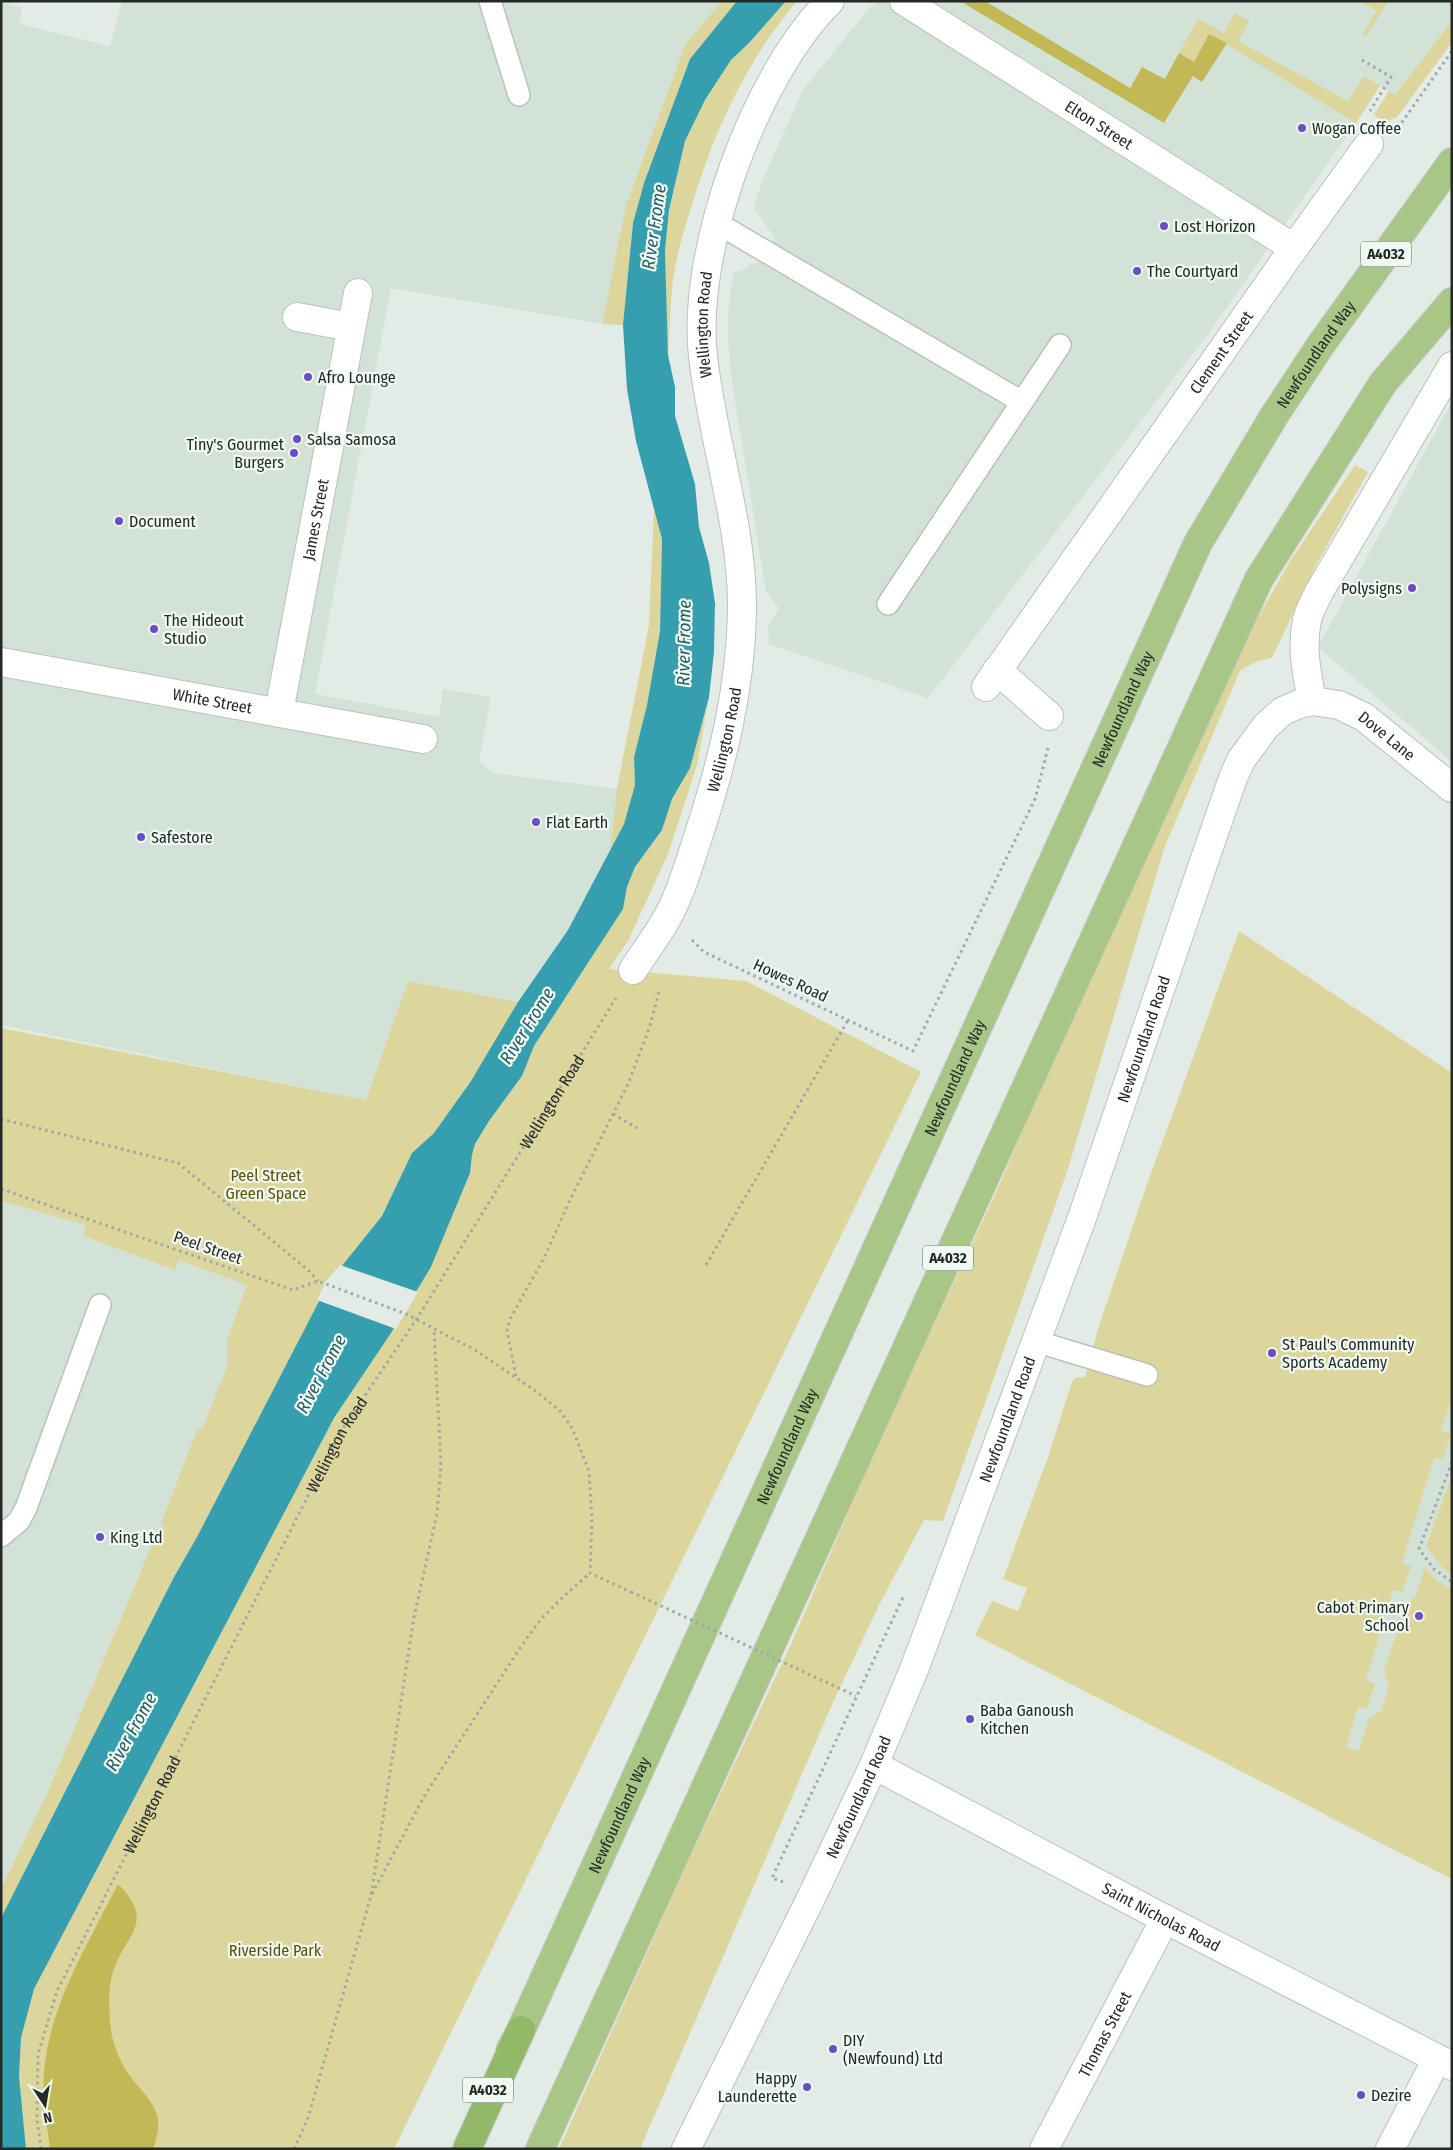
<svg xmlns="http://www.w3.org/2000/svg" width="1453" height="2150" font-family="'Fira Sans Condensed',sans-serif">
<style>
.built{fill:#d2e2d7}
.green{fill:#dcd69c}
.forest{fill:#c3b856}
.water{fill:#369faf}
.pier{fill:#e2ebe5}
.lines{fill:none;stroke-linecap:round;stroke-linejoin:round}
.service-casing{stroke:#bac2bc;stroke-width:24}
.minor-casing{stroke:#bac2bc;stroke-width:30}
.trunk-casing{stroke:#c6c7c7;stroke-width:30}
.motorway-casing{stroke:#c6c7c7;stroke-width:30}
.path{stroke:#a1a8a3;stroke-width:3;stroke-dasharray:2.5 4;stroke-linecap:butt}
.service{stroke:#fff;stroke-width:21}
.minor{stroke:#fff;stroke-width:28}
.trunk{stroke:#a8c786;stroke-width:28}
.motorway{stroke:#92b967;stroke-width:28}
.path-bridge{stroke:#a1a8a3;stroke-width:3;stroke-dasharray:2.5 4;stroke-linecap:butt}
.poi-dot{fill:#694ec7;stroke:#eff9f2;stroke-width:2}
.labels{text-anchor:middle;stroke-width:4.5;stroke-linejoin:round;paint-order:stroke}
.shield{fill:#eff9f2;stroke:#626763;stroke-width:1}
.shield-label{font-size:15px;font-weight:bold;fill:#252826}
.street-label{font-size:16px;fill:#252826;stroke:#eff9f2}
.poi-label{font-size:16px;fill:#252826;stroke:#eff9f2;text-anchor:start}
.park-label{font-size:16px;fill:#595101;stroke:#eff9f2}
.water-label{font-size:18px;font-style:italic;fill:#245d66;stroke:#eff9f2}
</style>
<rect width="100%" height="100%" fill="#e2ebe5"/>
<g class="built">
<polygon points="122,1 722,1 686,43 626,205 602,324 391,288 315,694 439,717 443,689 491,697 479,761 493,773 617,789 610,852 568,930 518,1002 408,981 366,1100 1,1025 1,2 22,8 19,24 110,46"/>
<polygon points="879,1 1452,1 1452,42 1397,117 1386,122 1374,115 1389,91 1380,86 1356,123 1211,330 928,698 769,644 768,626 779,608 766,592 732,382 728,343 728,313 733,273 745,270 750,264 761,262 775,238 754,208 762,181 803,90 871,6"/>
<polygon points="1452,402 1452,762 1318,647"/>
<polygon points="1,1201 87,1225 83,1236 175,1270 179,1260 261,1289 197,1537 158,1528 137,1581 45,1798 1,1889"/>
<polygon points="1452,1398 1452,1879 1325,1816 1358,1707 1367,1709 1375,1684 1366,1681 1393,1590 1410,1566 1402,1563 1434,1457 1443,1460 1451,1435 1441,1431"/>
</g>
<g class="green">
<polygon points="722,1 737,1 690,59 644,183 633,223 623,325 602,324 626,205 686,43"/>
<path d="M786 1H797C746 62 715 129 692 205 684 229 677 254 673 279 670 304 670 329 668 355L665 250 669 210 685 141 705 100 731 60 749 43Z"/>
<polygon points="1361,1 1378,1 1381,3 1388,1 1366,37 1362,35 1377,11"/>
<polygon points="1235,13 1249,21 1238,41 1348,101 1364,76 1380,86 1356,123 1209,34 1194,62 1179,53 1198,19 1224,33"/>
<polygon points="1452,21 1452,42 1397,117 1386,122 1374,115 1389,91 1395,95"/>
<polygon points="1355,465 1368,472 1315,567 1272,658 1255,662 1240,671 1165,846 1067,1172 943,1521 924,1520 879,1605 834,1700 640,2149 559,2149 681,1877 792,1642 875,1451 999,1186 1074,1009 1240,649 1290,561"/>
<polygon points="654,508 662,539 660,631 647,705 634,757 635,785 624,824 610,852 617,789 649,625"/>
<polygon points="709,697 697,765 668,854 628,941 609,969 746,981 921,1072 394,2149 26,2149 19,2076 21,2038 34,1989 334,1418 391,1333 431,1267 470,1173 472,1155 475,1144 489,1121 522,1076 534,1046 623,909 627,887 635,867 662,830 672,799 691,761"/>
<polygon points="1239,931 1452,1073 1452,1398 1441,1431 1451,1434 1443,1460 1434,1458 1402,1563 1411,1566 1402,1592 1393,1590 1366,1681 1375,1684 1367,1709 1358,1707 1346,1747 1359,1751 1369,1718 1381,1711 1389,1686 1384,1670 1407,1603 1415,1598 1425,1567 1435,1579 1452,1590 1452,1757 1450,1763 1452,1764 1452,1879 975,1635 992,1601 1018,1611 1027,1588 1003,1579 1048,1457 1072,1382 1075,1378 1085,1377 1098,1329 1145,1190"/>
<polygon points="408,981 518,1002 495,1044 458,1100 434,1133 412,1153 382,1216 335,1275 318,1305 197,1537 174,1577 1,1918 1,1889 45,1798 137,1581 158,1528 165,1528 161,1523 198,1428 202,1430 227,1367 227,1340 247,1285 179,1260 175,1270 83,1236 86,1225 1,1201 1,1028 366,1100"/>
<polygon points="1452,1476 1452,1574 1442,1567 1426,1546"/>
</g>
<g class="forest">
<polygon points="960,1 985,1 1130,88 1142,67 1165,79 1179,53 1194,62 1209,34 1227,43 1202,82 1193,76 1164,123"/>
<path d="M118 1884C157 1923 125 1934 113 1972 108 1987 109 2005 110 2021 111 2042 120 2064 133 2080 142 2091 153 2102 157 2115 160 2126 157 2138 153 2149H50C47 2124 42 2098 44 2072 50 2004 88 1944 118 1884Z"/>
</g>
<polygon class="water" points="737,1 786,1 749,43 731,60 705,100 685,141 669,210 665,250 668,355 675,387 675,416 695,484 699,527 709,563 715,603 714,652 709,697 690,768 672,799 662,830 635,867 627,887 623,909 534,1046 522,1076 489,1121 475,1144 472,1155 470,1173 431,1267 391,1333 334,1418 34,1989 21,2038 19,2076 26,2149 1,2149 1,1918 174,1577 197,1537 329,1282 382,1216 412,1153 434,1133 471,1081 518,1002 568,930 624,824 635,785 634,757 647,705 660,631 662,539 636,441 627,389 623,325 633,223 644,183 690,59"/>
<polygon class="pier" points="340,1265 418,1292 396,1329 317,1300 326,1281"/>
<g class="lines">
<g class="service-casing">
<g id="service">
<polyline points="490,1 519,95"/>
<polyline points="717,223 1022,402"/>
<polyline points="888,604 1060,345"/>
<polyline points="1035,1341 1147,1375"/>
<polyline points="1,1536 19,1521 26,1508 100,1305"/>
</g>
</g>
<g class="minor-casing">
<g id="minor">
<path id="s2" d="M904 1 1294 248"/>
<polyline points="297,317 351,327"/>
<path id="s3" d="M1 662 423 739"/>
<polyline points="997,670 1049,716"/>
<path id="s4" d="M986 687 1294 248 1369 144"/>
<path d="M1312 701C1307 674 1301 648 1307 620 1309 611 1315 601 1319 592L1452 366"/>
<path id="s5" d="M279 712 358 293"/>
<path id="s6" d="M633 970C644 953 657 936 667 918 681 893 689 864 698 837 722 764 741 688 742 610 743 526 712 439 703 356 691 251 755 75 830 1"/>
<path id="s7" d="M874 1765 1165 1919 1452 2066"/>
<path id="s8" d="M686 2149 812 1896 874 1765 915 1667 1083 1215 1209 847 1233 778 1241 760 1266 726 1283 711 1299 704 1312 701 1339 705 1364 717 1452 788"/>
<path id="s9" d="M1044 2149 1165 1919"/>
<polyline points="1390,2149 1437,2059"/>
</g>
</g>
<g class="trunk-casing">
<g id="trunk">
<path id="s10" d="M510 2051 521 2030 1198 543 1274 416 1320 346 1452 162"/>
<polyline points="540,2149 1259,579 1383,383 1452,302"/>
</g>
</g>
<g class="motorway-casing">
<polyline id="motorway" points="467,2149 521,2030"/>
</g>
<g class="path">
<polyline points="1362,60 1391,77 1370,111"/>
<polyline points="1398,128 1452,51"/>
<polyline points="692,940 704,952 913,1051 1035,799 1048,748"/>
<polyline points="613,1114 637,1128"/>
<polyline points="1,1119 178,1163 308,1270 318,1281"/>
<polyline points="1,1189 293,1290 318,1281 406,1314 475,1350 537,1392 560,1411 572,1428 589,1471 592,1520 590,1573 631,1592"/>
<polyline points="706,1265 848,1020"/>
<polyline points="516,1376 507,1331 510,1319 545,1256 569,1202 628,1084 649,1029 659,992"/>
<polyline points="1452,1462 1419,1549 1434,1569 1452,1582"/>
<polyline points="783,1882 772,1878 904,1595"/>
<polyline points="372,1894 426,1793 522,1645 541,1619 563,1597 590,1573"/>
<path id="s1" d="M41 2149 37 2119 38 2054 57 1991 341 1431 416 1320 616 998"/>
<polyline points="294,2149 308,2118 371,1896 414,1617 437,1514 441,1465 434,1329"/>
</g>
<use href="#service" class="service"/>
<use href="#minor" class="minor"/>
<use href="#trunk" class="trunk"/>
<use href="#motorway" class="motorway"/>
<polyline class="path-bridge" points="631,1592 856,1696"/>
</g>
<g class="poi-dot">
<circle cx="1302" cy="128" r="5"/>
<circle cx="1164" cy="226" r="5"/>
<circle cx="1137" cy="271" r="5"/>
<circle cx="308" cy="377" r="5"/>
<circle cx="297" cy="439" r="5"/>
<circle cx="294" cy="453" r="5"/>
<circle cx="119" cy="521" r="5"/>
<circle cx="1412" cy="588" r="5"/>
<circle cx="154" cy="629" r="5"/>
<circle cx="536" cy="822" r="5"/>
<circle cx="141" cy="837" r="5"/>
<circle cx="1272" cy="1353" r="5"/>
<circle cx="100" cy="1537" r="5"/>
<circle cx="1419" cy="1616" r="5"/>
<circle cx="970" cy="1719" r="5"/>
<circle cx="833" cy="2049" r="5"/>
<circle cx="807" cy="2087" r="5"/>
<circle cx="1361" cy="2095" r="5"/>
</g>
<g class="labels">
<g class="shield">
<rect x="1361" y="241.5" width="50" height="25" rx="4"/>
<rect x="923" y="1245.5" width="50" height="25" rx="4"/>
<rect x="463" y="2077.5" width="50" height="25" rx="4"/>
</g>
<g class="shield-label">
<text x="1386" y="259">A4032</text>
<text x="948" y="1263">A4032</text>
<text x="488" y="2095">A4032</text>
</g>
<g class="street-label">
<text dy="6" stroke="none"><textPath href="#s2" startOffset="231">Elton Street</textPath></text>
<text dy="6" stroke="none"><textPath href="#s6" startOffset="670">Wellington Road</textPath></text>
<text dy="6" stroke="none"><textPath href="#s4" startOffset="409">Clement Street</textPath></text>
<text dy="6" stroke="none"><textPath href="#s10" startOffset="1880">Newfoundland Way</textPath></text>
<text dy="6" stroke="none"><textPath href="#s5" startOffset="196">James Street</textPath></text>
<text dy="6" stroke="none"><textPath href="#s3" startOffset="215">White Street</textPath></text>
<text dy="6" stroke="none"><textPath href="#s10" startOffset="1475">Newfoundland Way</textPath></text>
<text dy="6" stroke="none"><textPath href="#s8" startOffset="1678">Dove Lane</textPath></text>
<text dy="6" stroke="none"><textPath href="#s6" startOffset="250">Wellington Road</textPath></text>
<text transform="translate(791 980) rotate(25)" y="6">Howes Road</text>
<text dy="6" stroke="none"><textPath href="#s8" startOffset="1202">Newfoundland Road</textPath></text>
<text dy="6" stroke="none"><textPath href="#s10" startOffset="1070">Newfoundland Way</textPath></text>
<text dy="6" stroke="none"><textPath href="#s1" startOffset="1180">Wellington Road</textPath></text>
<text transform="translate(208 1247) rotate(19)" y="6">Peel Street</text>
<text dy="6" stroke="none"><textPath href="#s8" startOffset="798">Newfoundland Road</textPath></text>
<text dy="6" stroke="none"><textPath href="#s1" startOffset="775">Wellington Road</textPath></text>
<text dy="6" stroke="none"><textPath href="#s10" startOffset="665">Newfoundland Way</textPath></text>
<text dy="6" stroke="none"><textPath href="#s8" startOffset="392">Newfoundland Road</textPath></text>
<text dy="6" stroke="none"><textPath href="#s1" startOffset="370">Wellington Road</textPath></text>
<text dy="6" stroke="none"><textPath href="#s10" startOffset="260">Newfoundland Way</textPath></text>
<text dy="6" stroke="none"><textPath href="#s7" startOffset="325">Saint Nicholas Road</textPath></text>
<text dy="6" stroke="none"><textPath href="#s9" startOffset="130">Thomas Street</textPath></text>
</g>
<g class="poi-label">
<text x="1312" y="134">Wogan Coffee</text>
<text x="1174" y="232">Lost Horizon</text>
<text x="1147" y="277">The Courtyard</text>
<text x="318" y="383">Afro Lounge</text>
<text x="307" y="445">Salsa Samosa</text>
<text x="284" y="450" text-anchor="end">Tiny's Gourmet<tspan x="284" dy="18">Burgers</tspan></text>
<text x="129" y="527">Document</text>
<text x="1402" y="594" text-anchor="end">Polysigns</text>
<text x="164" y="626">The Hideout<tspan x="164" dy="18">Studio</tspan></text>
<text x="546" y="828">Flat Earth</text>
<text x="151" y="843">Safestore</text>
<text x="1282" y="1350">St Paul's Community<tspan x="1282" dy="18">Sports Academy</tspan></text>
<text x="110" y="1543">King Ltd</text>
<text x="1409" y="1613" text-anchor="end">Cabot Primary<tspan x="1409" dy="18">School</tspan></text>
<text x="980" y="1716">Baba Ganoush<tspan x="980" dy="18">Kitchen</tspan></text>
<text x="843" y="2046">DIY<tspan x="843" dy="18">(Newfound) Ltd</tspan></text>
<text x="797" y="2084" text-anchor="end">Happy<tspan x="797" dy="18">Launderette</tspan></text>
<text x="1371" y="2101">Dezire</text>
</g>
<g class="park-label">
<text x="266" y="1181">Peel Street<tspan x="266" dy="18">Green Space</tspan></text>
<text x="275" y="1956">Riverside Park</text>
</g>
<g class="water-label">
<text transform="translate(654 227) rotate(-82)" y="6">River Frome</text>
<text transform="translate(684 643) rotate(-89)" y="6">River Frome</text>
<text transform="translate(527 1026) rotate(-58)" y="6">River Frome</text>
<text transform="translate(321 1374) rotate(-62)" y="6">River Frome</text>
<text transform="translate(131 1732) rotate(-61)" y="6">River Frome</text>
</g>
</g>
<rect width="1453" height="2150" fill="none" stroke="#252826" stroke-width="5"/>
<g transform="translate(45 2105) rotate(168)" stroke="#eff9f2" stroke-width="4" paint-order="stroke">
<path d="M0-4L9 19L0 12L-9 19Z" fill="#252826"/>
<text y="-8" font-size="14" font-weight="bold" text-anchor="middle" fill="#252826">N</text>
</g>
</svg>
